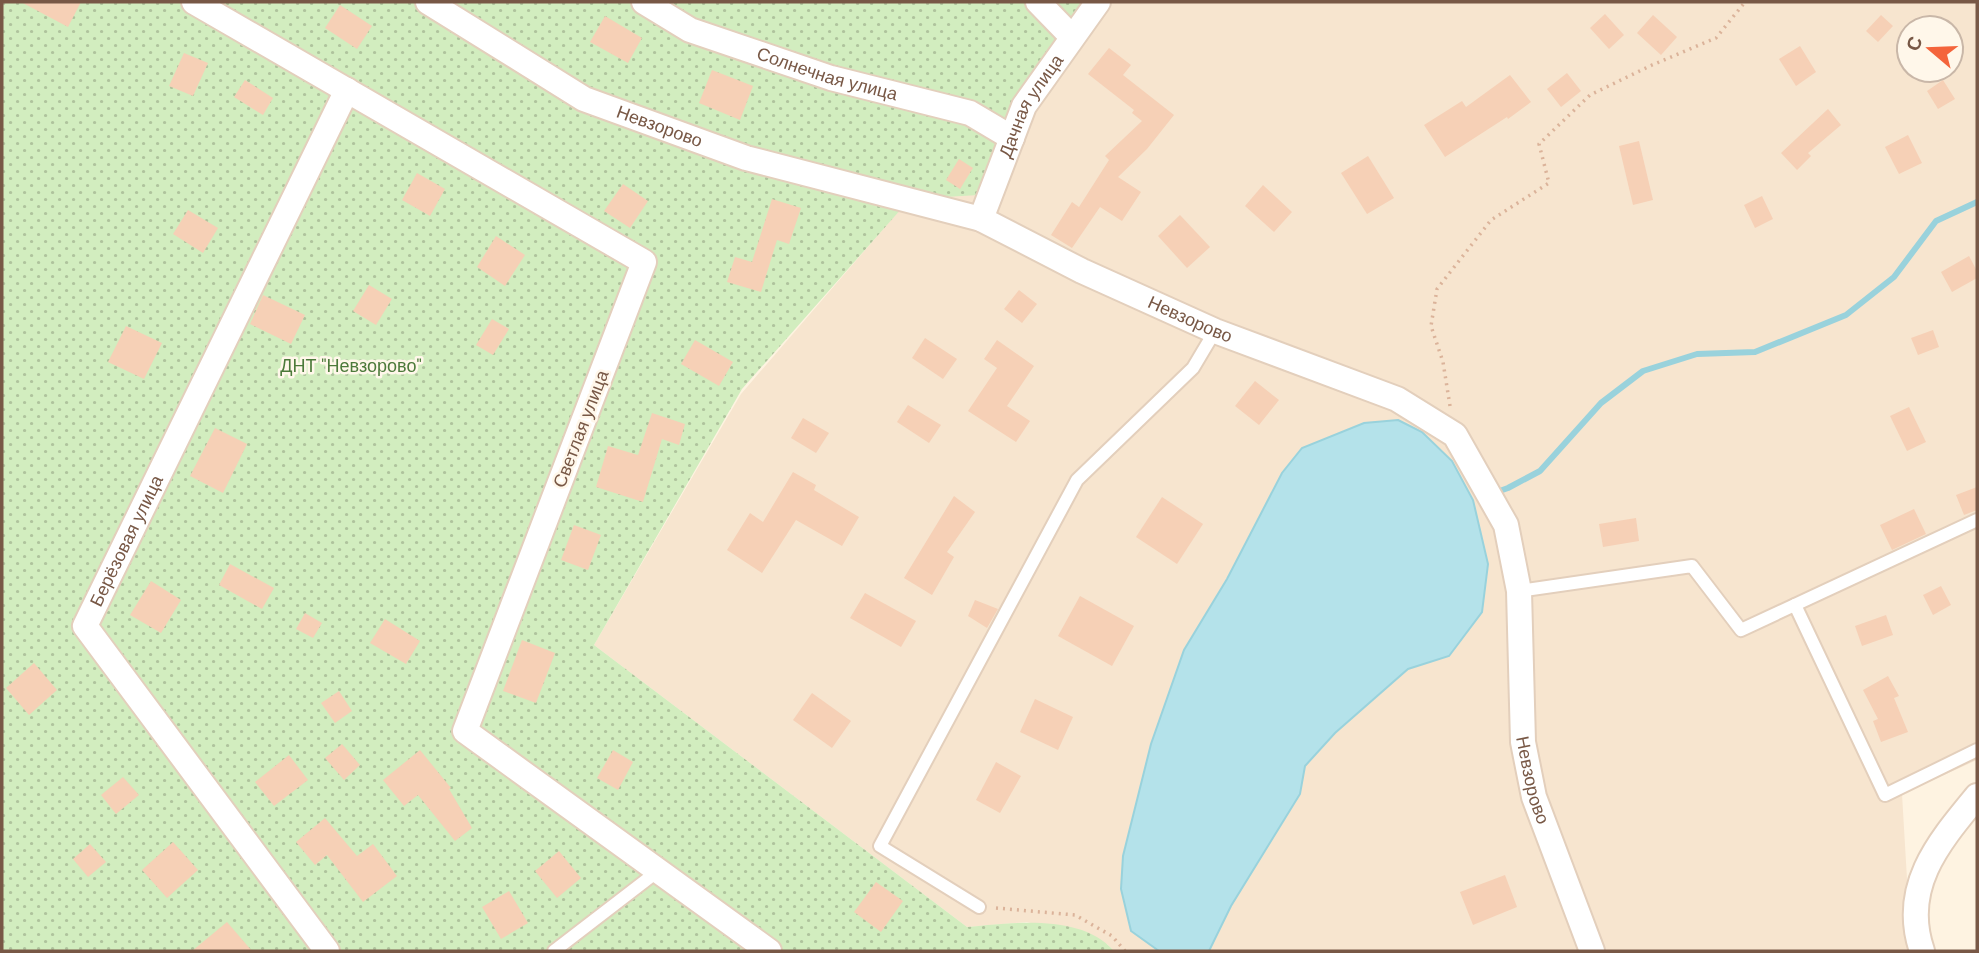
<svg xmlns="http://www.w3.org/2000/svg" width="1979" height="953" font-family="'DM Sans',sans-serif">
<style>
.residential{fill:#f7e5cf;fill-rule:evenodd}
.garden{fill:url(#garden-dots)}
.water{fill:#b4e2ea;stroke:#99d2dc;stroke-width:2}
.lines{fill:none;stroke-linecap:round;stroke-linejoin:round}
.stream{stroke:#99d2dc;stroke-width:6}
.building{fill:#f6d0b6}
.service-casing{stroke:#e3cfbc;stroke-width:16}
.minor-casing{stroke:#e3cfbc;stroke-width:28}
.path{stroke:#dbb39a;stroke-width:3.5;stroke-dasharray:2 5;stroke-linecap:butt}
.service{stroke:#fff;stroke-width:12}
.minor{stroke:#fff;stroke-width:24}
.labels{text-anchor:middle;stroke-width:5;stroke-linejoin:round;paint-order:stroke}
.street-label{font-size:18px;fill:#785846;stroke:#fff7ea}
.park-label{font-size:18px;fill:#4c7a3a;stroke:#fff7ea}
</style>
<defs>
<pattern id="garden-dots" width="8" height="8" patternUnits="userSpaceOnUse" patternTransform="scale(1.75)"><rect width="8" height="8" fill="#d2edbf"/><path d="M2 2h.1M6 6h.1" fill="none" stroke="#afc39d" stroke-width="1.8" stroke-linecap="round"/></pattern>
</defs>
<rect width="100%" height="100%" fill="#fef3e1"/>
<path class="residential" d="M1106 2H1977V760L1902 794 1911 947 1914 951H1114L1107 944 1027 922 967 927 594 645 741 394 910 198ZM1909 28H1951V70H1909Z"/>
<path class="garden" d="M2 2H1106L979 195 910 199 742 389 594 645 967 927C1011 923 1081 913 1114 951H2Z"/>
<polygon class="water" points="1398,420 1422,432 1452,461 1473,500 1488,564 1482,612 1449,656 1408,669 1335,733 1305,766 1300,794 1231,906 1209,951 1159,951 1131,931 1121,889 1123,856 1151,744 1184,650 1227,579 1282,473 1302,448 1364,423"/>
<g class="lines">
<polyline class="stream" points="1494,493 1508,488 1540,471 1601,403 1643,371 1697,354 1755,352 1846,315 1894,277 1936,221 1977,202"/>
</g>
<g class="building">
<polygon points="21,2 81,2 68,27"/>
<polygon points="340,5 372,26 357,49 325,28"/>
<polygon points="1605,14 1624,35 1609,49 1590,28"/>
<polygon points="1653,15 1677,37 1661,55 1637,33"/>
<polygon points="1881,15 1893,26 1878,42 1866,31"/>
<polygon points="605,16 642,38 628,63 590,42"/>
<polygon points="1800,46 1816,72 1796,86 1779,59"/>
<polygon points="1109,48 1131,65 1123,75 1174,115 1147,149 1118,177 1141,192 1122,221 1100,207 1072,248 1051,235 1072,202 1079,207 1109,160 1105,156 1142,121 1132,113 1134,110 1088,74"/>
<polygon points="184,53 208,63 193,96 169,86"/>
<polygon points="712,70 753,86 740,120 699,103"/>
<polygon points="1567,73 1581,91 1561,107 1547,89"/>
<polygon points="1510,75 1531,102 1508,119 1507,117 1445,157 1424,125 1462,101 1466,107"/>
<polygon points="245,80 273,98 263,115 234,97"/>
<polygon points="1943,80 1955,99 1938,109 1927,91"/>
<polygon points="1828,109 1841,125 1808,153 1811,156 1797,170 1781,153"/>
<polygon points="1908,135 1922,163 1899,174 1885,147"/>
<polygon points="1639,141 1653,200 1633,205 1619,146"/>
<polygon points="1368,156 1394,198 1367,214 1341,173"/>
<polygon points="959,159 973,168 960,189 946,180"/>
<polygon points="417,173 445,189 430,216 402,200"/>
<polygon points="623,184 648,201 630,228 604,211"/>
<polygon points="1263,185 1292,212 1274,232 1245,206"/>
<polygon points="1762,196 1773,219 1755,228 1744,205"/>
<polygon points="772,199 801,208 789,244 777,240 761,292 727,282 735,257 752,262"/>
<polygon points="188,210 218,228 203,253 173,234"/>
<polygon points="1180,215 1210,247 1187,268 1158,236"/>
<polygon points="496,236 525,255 505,286 477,267"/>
<polygon points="1969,256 1977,271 1977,278 1952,292 1941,272"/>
<polygon points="369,285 392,299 376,325 353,311"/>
<polygon points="1019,290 1037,304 1022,323 1004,309"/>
<polygon points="263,295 305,315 291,344 250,324"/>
<polygon points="492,319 509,329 493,355 476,345"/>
<polygon points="126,326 162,343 144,379 108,362"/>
<polygon points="1933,330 1939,347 1918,355 1911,338"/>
<polygon points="925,338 957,359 943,379 912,358"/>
<polygon points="695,340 733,362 719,386 681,364"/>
<polygon points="997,340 1034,366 1007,406 1030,421 1016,442 968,411 997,368 984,359"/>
<polygon points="1255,381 1279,400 1259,425 1235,406"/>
<polygon points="908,405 941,425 929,443 897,422"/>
<polygon points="1909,407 1926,442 1907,451 1890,416"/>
<polygon points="652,413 685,424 679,445 662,439 643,502 596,487 608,446 638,455"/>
<polygon points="803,418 829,433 816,453 791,438"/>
<polygon points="215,428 247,444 223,493 190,476"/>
<polygon points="793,472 816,485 814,490 859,517 842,546 796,520 762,573 727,550 750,513 763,522"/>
<polygon points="1977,487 1977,510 1964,515 1956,495"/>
<polygon points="954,496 975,512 947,552 954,557 932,595 904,578"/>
<polygon points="1162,497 1203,524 1177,564 1136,537"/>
<polygon points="1914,509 1926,534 1892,550 1880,525"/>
<polygon points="1636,518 1639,541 1603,547 1599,524"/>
<polygon points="574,525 601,535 588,570 561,560"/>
<polygon points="230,564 274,588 262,609 219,585"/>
<polygon points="151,581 181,600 161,633 130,615"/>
<polygon points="1941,586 1951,605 1933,615 1923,595"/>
<polygon points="865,593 916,621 901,647 850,618"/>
<polygon points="1080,596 1134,626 1112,666 1058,636"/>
<polygon points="975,600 998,609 987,628 968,616"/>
<polygon points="305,613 322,623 313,638 296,629"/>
<polygon points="1886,615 1893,635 1862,646 1855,626"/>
<polygon points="385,619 420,641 406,664 370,643"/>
<polygon points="522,640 555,653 536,703 503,691"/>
<polygon points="34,663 57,690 29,715 6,688"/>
<polygon points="1888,676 1899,696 1894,698 1908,732 1881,742 1873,721 1878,719 1863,690"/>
<polygon points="339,691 352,711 335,723 321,703"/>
<polygon points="812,693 851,721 832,748 793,720"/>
<polygon points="1035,699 1073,717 1058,750 1020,732"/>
<polygon points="342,744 360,765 344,780 325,758"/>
<polygon points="420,750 451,788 449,789 472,828 455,841 418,795 404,806 383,780"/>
<polygon points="613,750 633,762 618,790 597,778"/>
<polygon points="289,755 308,780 274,806 255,782"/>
<polygon points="996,762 1021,776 1000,813 976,800"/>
<polygon points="123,777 139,795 116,814 101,795"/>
<polygon points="325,818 357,856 373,844 397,876 363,902 327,855 315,865 296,842"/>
<polygon points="173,842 198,870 167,898 142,870"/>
<polygon points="90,844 106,862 88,877 73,859"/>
<polygon points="559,851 581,878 557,898 535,871"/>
<polygon points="1505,875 1517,907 1473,925 1460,892"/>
<polygon points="876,882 903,901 881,932 854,912"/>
<polygon points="509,891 528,923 501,939 482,907"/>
<polygon points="227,922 252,951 192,951"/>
</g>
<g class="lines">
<g class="service-casing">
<g id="service">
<polyline points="1519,591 1692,566 1741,630 1977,520"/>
<polyline points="1795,605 1885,795 1977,750"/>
<polyline points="979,907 880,846 1077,480 1193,368 1215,331"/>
<polyline points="554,951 658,871"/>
</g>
</g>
<g class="minor-casing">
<g id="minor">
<polyline points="194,2 644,262 465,731 769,951"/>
<path id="s1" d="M428 2 584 99 746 158 981 219 1082 271 1215 331 1397 399 1455 435 1506 525 1519 591 1523 742 1534 797 1592 951"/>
<path id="s2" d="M644 2 690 30 831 78 970 113 1012 138"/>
<polyline points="1038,2 1072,37"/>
<path id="s3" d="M981 219 1024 106 1098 2"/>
<path id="s4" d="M327 951 85 626 347 90"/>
<path d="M1922 951C1900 887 1939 842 1977 796"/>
</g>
</g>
<g class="path">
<polyline points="1450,406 1443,362 1431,326 1437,289 1491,220 1549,183 1539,144 1590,95 1652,65 1716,38 1745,2"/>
<polyline points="996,908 1075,915 1112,936 1125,951"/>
</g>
<use href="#service" class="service"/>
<use href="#minor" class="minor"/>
</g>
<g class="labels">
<g class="street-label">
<text dy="6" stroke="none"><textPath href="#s2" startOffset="198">Солнечная улица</textPath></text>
<text dy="6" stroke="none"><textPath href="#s3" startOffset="124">Дачная улица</textPath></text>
<text dy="6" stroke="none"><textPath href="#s1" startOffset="264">Невзорово</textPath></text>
<text dy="6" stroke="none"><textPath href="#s1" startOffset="831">Невзорово</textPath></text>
<text transform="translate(581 429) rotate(-69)" y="6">Светлая улица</text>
<text dy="6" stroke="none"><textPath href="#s4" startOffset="500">Берёзовая улица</textPath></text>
<text dy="6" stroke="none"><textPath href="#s1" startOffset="1482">Невзорово</textPath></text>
</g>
<g class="park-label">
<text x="351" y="372">ДНТ "Невзорово"</text>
</g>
</g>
<rect width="1979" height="953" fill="none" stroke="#785846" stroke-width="7"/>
<g transform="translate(1930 49) rotate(289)"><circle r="33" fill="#fff7ea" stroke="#c9b7a8" stroke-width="2"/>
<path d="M0-5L12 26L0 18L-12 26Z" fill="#f4643b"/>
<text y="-10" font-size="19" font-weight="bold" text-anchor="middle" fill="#785846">С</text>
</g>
</svg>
